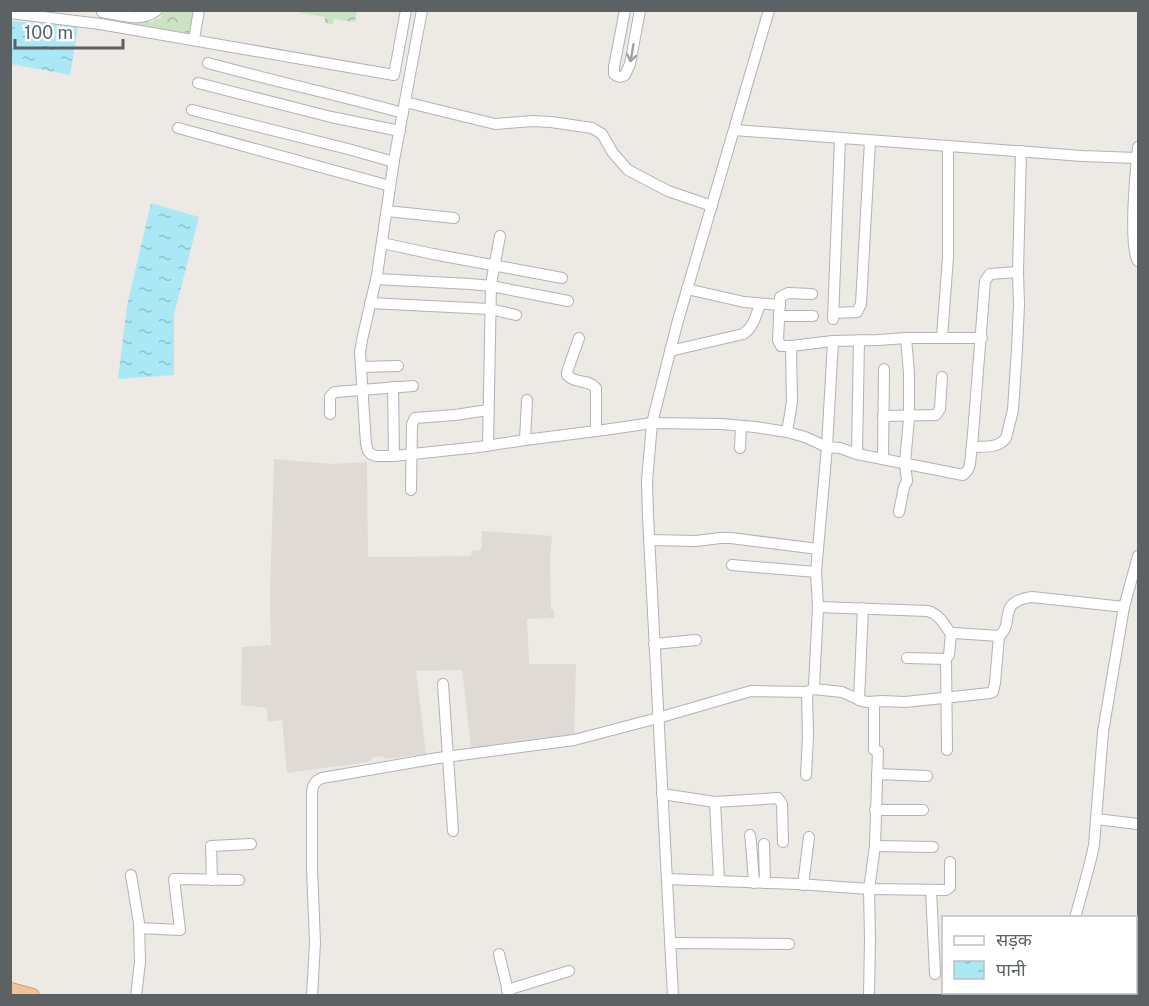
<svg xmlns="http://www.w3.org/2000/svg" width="1149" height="1006" font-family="'Public Sans','Noto Sans Devanagari',sans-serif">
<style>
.education{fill:#dfdad5}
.park{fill:url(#park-crowns)}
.water{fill:url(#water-ripples)}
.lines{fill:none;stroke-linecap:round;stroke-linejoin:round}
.minor-casing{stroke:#afb3b5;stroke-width:12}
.highway-casing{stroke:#d86b18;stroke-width:16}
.minor{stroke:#fff;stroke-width:10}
.highway{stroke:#f1c396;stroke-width:15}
.oneway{stroke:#9da0a1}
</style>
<defs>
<pattern id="park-crowns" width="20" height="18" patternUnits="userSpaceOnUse" patternTransform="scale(1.5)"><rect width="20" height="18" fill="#cbe2c3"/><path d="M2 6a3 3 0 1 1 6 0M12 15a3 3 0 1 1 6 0" fill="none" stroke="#a8bba2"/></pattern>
<pattern id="water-ripples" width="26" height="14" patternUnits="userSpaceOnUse" patternTransform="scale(1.5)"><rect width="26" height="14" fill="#abe8f6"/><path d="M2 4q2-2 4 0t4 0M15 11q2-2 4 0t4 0" fill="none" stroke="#8ebfcb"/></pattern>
</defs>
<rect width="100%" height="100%" fill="#ede9e4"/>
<polygon class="education" points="274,459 332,464 367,462 368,557 471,556 472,551 481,550 482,531 552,536 550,559 551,610 554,609 554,618 527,619 529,664 576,664 574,737 505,746 471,748 462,670 416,671 426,754 385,759 382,756 374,757 370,761 362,763 287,773 282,720 268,722 267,708 241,705 242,647 271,645 270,595"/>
<g class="park">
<polygon points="302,10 357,10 357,11 355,22 334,19 333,24 325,23 325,17 301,13"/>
<polygon points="162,11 198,11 194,34 128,24 130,19 153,22 154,19 161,19"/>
</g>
<g class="water">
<polygon points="10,21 78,26 70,75 11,64"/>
<polygon points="151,203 199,217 174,315 174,375 118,379 127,306"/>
</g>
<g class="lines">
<g class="minor-casing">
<g id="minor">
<polyline points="422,10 394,160 377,275 362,340 360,352 366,444 368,451 371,454 376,456 394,456 479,447 525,440 604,430 652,423 721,424 755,427 787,432 805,437 827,447 840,448 857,454 963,475 968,470 970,464 973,434 985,281 990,274 1018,272"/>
<path d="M625 10 614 67V74C617 77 621 78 625 75L630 64 640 10"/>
<path d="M102 12C120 15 141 23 157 10"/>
<polyline points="10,13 100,24 394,75 406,10"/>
<polyline points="194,39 199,10"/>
<path d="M208 63C273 81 338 95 403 113"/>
<polyline points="198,83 331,117 400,131"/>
<polyline points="405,102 495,124 533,121 551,122 592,128 602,134 613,153 628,170 668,191 712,206"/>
<polyline points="192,110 348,149 394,162"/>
<polyline points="178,128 390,186"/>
<polyline points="734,130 1082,156 1137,158"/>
<path d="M1138 147C1136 167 1128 247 1138 261"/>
<polyline points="387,211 454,218"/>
<polyline points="382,243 433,254 562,278"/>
<polyline points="376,279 470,284 491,286 568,301"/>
<polyline points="687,289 744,302 780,305"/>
<polyline points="812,294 788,293 780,297 778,340 781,346 791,346 833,341 878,340 906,338 982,338"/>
<polyline points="370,303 490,309 516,315"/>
<polyline points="833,313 857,312 861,304 870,141"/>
<polyline points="779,316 813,316"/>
<polyline points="833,319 840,139"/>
<polyline points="942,337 948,257 948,147"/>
<path d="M579 338 567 372V375C575 384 589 379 596 388V431"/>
<path d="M670 351 743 334C754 327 756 315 760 304"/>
<polyline points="361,367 398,366"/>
<polyline points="393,387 394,456"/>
<polyline points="330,414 330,397 333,393 335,392 413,386"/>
<polyline points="883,416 936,415 940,409 942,377"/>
<polyline points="787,432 792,402 791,346"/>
<polyline points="525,440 527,400"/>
<polyline points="488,446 491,284 500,236"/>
<path d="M972 447C983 446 998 449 1006 438L1013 410 1017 349 1019 305 1018 272 1021 151"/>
<polyline points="740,448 741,426"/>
<polyline points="857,454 859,340"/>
<polyline points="883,458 884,369"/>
<polyline points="411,490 412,424 415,418 455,415 488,410"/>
<polyline points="899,512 904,487 907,481 905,462 909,419 909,373 906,338"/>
<polyline points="649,540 696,541 720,538 731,538 818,549"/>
<polyline points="732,565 816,572"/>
<path d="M818 607 928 611C940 615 944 624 951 634"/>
<polyline points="654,644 696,640"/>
<path d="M907 658 946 659 949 655 951 634 954 633 999 636C1016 623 995 602 1032 597L1124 607"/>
<polyline points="946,659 947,750"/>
<polyline points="443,684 453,831"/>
<polyline points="813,689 842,692 862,701 868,702 882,701 905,702 990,693 993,692 995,683 999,636"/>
<polyline points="859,700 863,608"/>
<polyline points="874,750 874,702"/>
<polyline points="877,774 927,776"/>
<polyline points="806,775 808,737 807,692"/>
<polyline points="662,794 715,802 778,798 782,804 783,842"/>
<polyline points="715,802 719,881"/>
<polyline points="875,810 923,810"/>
<polyline points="1096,819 1138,824"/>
<polyline points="750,835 751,842 754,883"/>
<polyline points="764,844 765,883"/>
<polyline points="875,846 933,847"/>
<polyline points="131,875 139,923 140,962 136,996"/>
<polyline points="667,879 798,884 869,889 946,890 950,887 950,862"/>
<polyline points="212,880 211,846 251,844"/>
<polyline points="803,885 809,837"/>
<polyline points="931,890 935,974"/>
<polyline points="1075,918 1090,863 1094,845 1103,732 1124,607 1138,556"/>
<polyline points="139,928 180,930 174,879 239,880"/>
<polyline points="671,943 789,944"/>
<polyline points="499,954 509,995"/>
<polyline points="507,990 569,971"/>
<path d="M312 996 315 943 312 868V792C313 784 315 781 322 778L438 758 574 740 658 718 751 691 807 692 813 689 814 686 818 607 816 572 827 447 833 341"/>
<polyline points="673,996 648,516 647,481 652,423 677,324 769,10"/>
<polyline points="869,996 870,939 869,889 875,846 878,751"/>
<polyline points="1059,996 1060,992"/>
</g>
</g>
<g class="highway-casing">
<polyline id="highway" points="10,990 32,996"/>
</g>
<use href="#minor" class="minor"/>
<use href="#highway" class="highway"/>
</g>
<defs><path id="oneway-shaft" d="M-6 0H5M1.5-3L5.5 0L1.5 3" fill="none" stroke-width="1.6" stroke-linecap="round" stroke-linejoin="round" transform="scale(1.5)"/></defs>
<use class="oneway" href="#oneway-shaft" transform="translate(632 53) rotate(100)"/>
<rect width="1149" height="1006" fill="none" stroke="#5c6163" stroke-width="24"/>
<rect x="942" y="916" width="195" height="78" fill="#ffffff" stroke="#bec0c1" stroke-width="1.5"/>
<rect x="954" y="936" width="30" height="9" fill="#ffffff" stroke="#bec0c1" stroke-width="1.5"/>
<text x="996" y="946" font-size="18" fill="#5c6163">सड़क</text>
<rect x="954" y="961" width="30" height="18" fill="url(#water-ripples)" stroke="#bec0c1" stroke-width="1.5"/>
<text x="996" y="976" font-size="18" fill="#5c6163">पानी</text>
<path d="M15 39v9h108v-9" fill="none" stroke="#5c6163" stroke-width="3"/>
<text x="24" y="39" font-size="18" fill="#5c6163" stroke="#ffffff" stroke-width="4.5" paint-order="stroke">100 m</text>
</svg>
